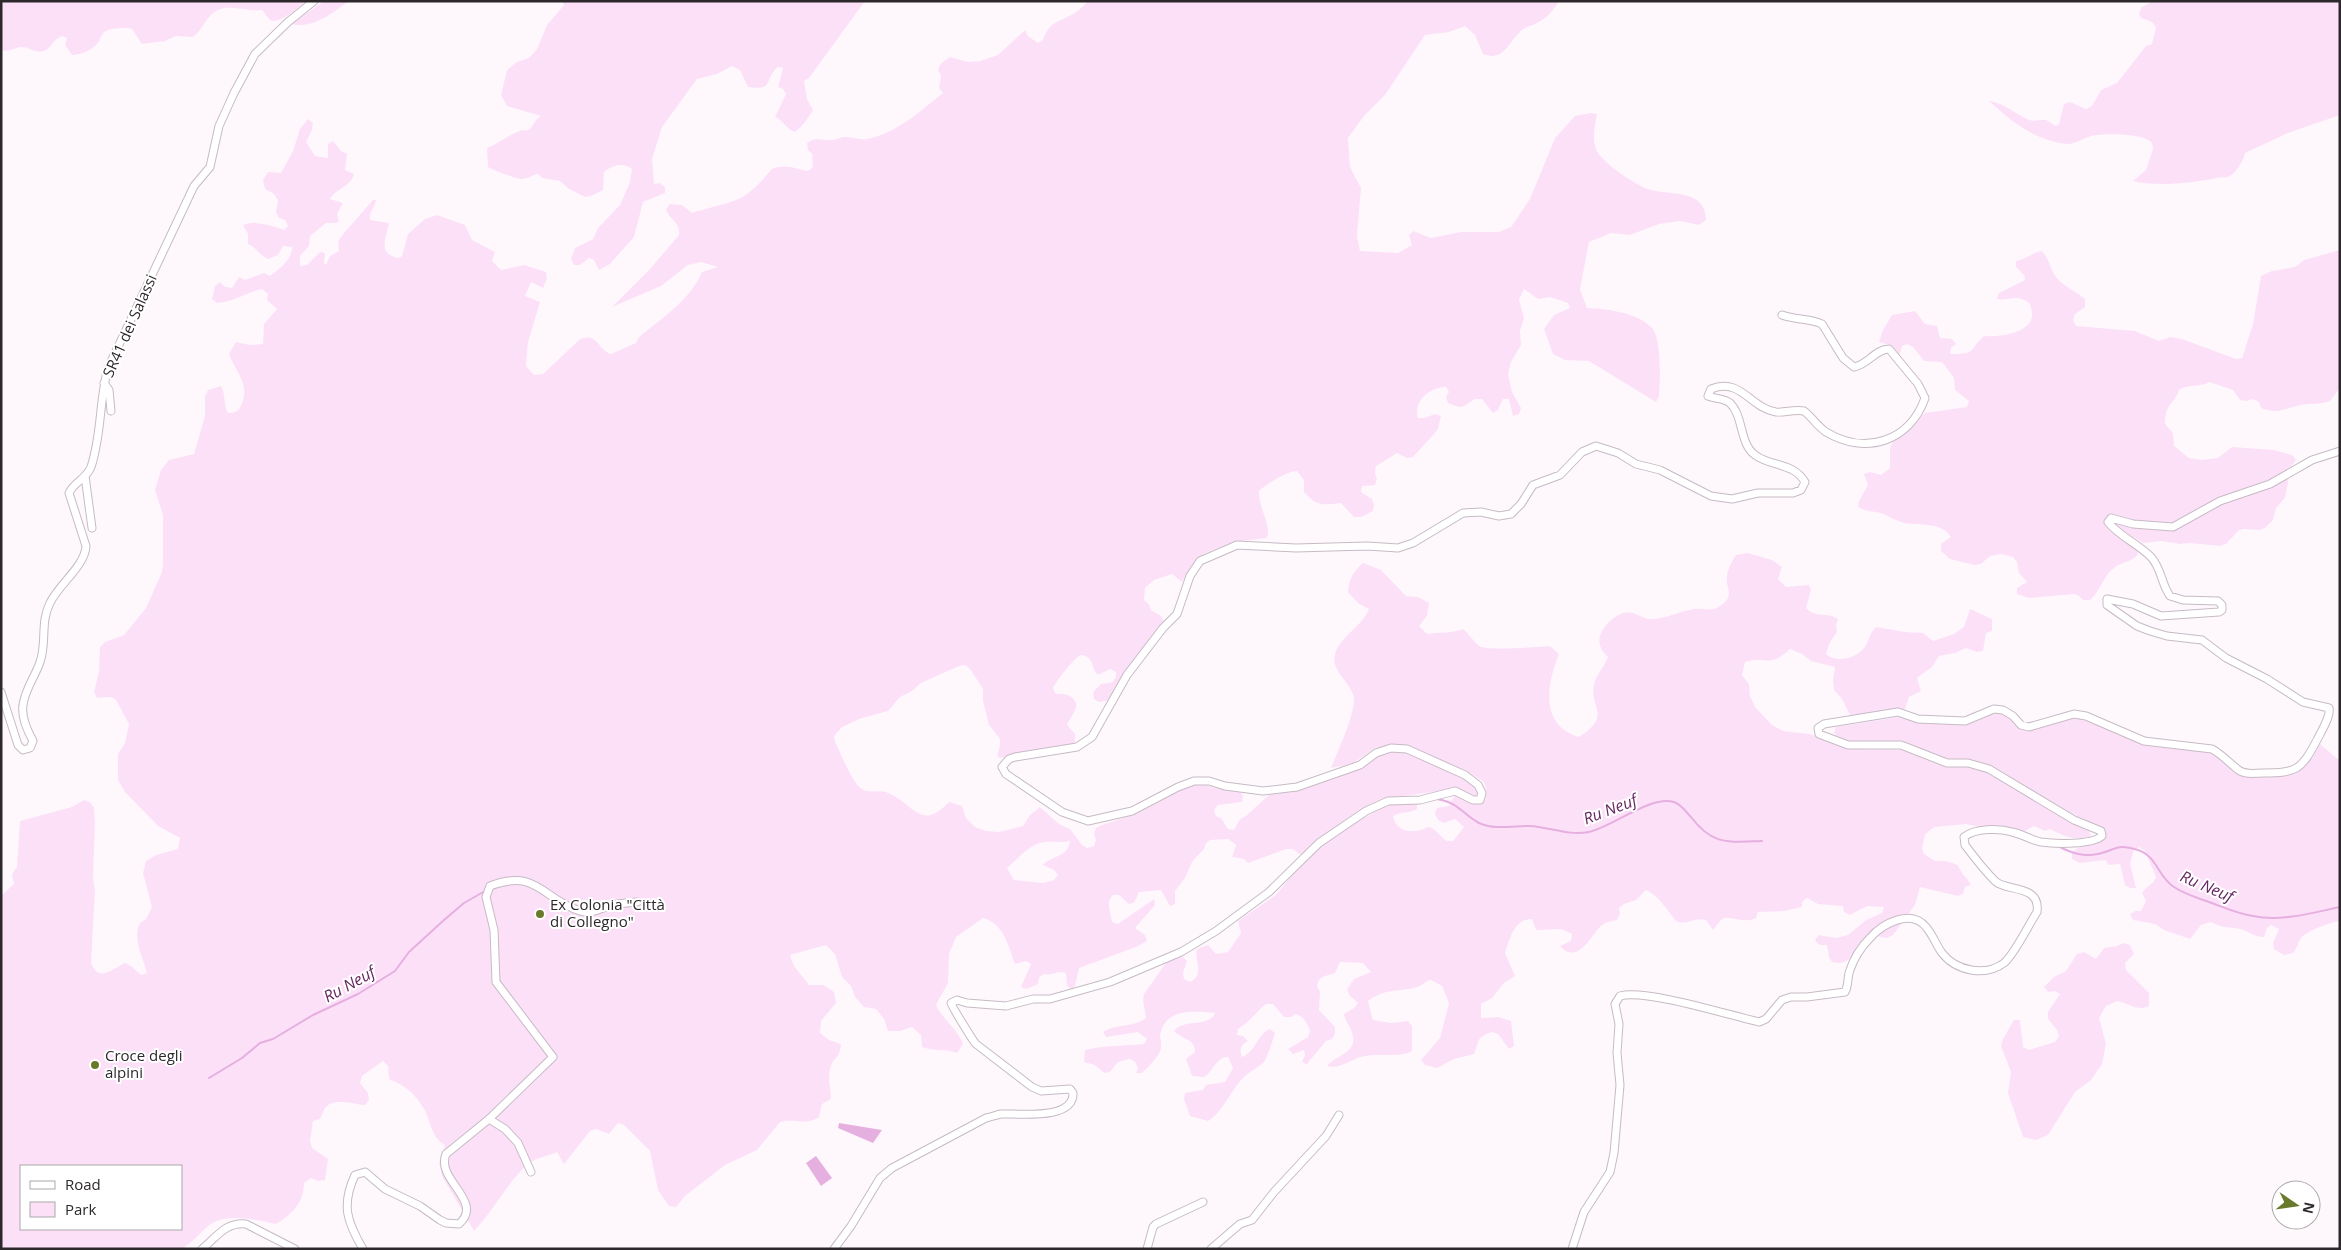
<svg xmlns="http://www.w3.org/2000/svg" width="2341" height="1250" font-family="'Open Sans',sans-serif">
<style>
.green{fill:#fce0f8;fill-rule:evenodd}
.water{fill:#e5afdf}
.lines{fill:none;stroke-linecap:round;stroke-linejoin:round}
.stream{stroke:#e5afdf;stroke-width:2}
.minor-casing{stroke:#c6bbc4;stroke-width:9}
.minor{stroke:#fff;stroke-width:7}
.poi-dot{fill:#697b2a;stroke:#fff;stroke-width:2}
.labels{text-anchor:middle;stroke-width:4;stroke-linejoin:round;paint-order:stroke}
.street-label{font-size:15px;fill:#2c282b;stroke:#fff}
.poi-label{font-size:15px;fill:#2c282b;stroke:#fff;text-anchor:start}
.water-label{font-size:16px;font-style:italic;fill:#662761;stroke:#fff}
</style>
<rect width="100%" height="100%" fill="#fef8fd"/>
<g class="green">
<path d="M1 1H306C299 7 279 25 270 20 268 18 265 13 262 10 244 13 225 0 210 16 204 22 201 31 193 37L176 36 165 41 142 44 132 29C126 27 110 28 104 32 101 35 100 40 98 43 92 50 81 55 72 55L65 45 67 38 62 36C53 39 52 48 44 51 35 54 29 46 20 47 15 48 10 51 4 51L1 49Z"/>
<path d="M324 1H349C332 13 314 29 292 24Z"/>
<path d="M562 1H865L809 78 804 81 807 99 813 110C808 118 803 126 795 132 786 129 784 121 775 117L786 94 783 89 778 87 783 68 778 67C763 80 775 91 748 87L740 70 732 66 717 74 697 79 662 127 652 159 654 184 660 183 665 187V193L643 202 634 237 610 264 599 270 594 260 589 258 580 265H574L571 259 575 248 593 239 598 228 620 205 630 182 632 169C622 162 613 165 604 172L603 190 591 196 585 197 569 189 560 181 542 178 538 174C532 175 527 179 522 179 519 180 490 169 488 167L487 148C499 143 508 135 520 131 524 129 523 131 528 130 534 127 534 119 541 116L507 106 501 95 507 70 517 62 529 58 537 49 547 25 564 5Z"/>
<path d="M1088 1H1559C1553 11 1547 18 1537 23 1532 26 1524 27 1520 32 1508 43 1504 62 1483 54L1475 35 1465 26 1449 32 1425 35 1385 95 1364 116 1348 138 1350 167 1361 188 1357 236 1360 251 1398 253 1412 245 1409 235 1413 231 1431 238 1461 232H1499L1511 227 1530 199 1555 138 1575 116 1591 113 1597 114C1595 125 1592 138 1596 149 1600 161 1635 185 1648 189 1669 196 1706 188 1706 220L1699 225 1680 221 1659 224 1630 235 1611 233 1589 242 1580 289 1587 308C1607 309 1637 312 1652 328 1662 339 1660 381 1659 396L1656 402 1589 361 1565 360 1553 354 1544 329 1554 315 1570 308 1568 303 1550 297 1538 299 1524 289 1519 300 1524 318 1520 331 1521 345 1511 362 1508 374 1512 392 1521 408 1519 414 1513 416 1509 399H1503L1498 410 1493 413 1482 399H1475C1461 407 1465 410 1448 403L1446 397 1449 392 1446 387C1430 387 1413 401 1418 418H1424L1435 414 1441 416 1438 429 1434 434 1413 457 1407 458 1397 453 1376 466 1375 473 1377 479 1375 485 1362 486 1361 492 1372 499 1374 505 1373 511 1361 517H1354L1341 503C1323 505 1317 507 1304 492V480L1297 471C1287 471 1267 484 1259 491 1258 507 1272 526 1267 538L1233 542 1205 553 1195 562 1182 582 1172 574 1154 580 1145 588 1144 600 1149 604 1151 610 1161 616 1164 622 1136 658 1111 700 1099 702 1094 699 1093 692 1101 684 1113 682 1116 677V672L1110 669 1098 675C1090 667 1095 656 1080 655 1074 659 1056 681 1053 688L1056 694C1068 692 1083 700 1073 714 1071 718 1069 720 1067 725L1075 734V743L1000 758 997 756 1000 745V739L989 725 983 701V689L970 669 965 665 959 666 921 683 912 691 900 697 888 711 859 719 842 727 834 736 835 742C841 753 852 783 862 789 870 794 880 789 888 793 915 804 920 832 949 802L962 806 966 818 975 827 986 831 999 832 1023 826 1030 815 1040 807 1059 824 1070 829 1082 845 1087 848 1094 846 1096 840 1094 834 1096 828 1102 825 1138 813 1190 785 1203 784 1215 788 1240 791 1243 796 1242 802 1218 805 1214 810 1216 816 1221 818 1228 829 1234 830 1240 819 1246 816 1271 793 1329 780 1360 768 1374 758 1390 752H1407L1464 778 1476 787 1479 793 1477 797 1456 789 1381 799 1357 811 1312 844 1302 856 1293 849H1286L1248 863 1244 859 1232 857 1236 845 1228 839 1210 840 1206 843 1204 849 1192 862 1185 878 1175 891V904L1170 906 1161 890 1139 892 1134 903 1129 904 1119 895H1113C1105 903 1111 912 1112 922L1118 924 1154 899 1155 905 1135 928 1145 935 1147 941 1136 947 1079 968 1075 986 1071 990 1067 985 1066 973C1057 970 1052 976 1043 974L1039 978 1038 984 1027 989 1021 987 1031 964 1026 961 1015 964C1008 947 1005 924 983 918L956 937 949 954 948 983 936 1005C943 1020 957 1028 963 1044L957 1053C944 1048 935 1052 922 1047L921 1035 912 1027 900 1031H888L884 1019 876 1009 864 1007 855 997 851 986 842 977 835 954 826 945 790 955 794 966 809 985H823L834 992 836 1003 821 1021 820 1033 829 1040 841 1044C839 1061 835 1055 831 1066 827 1076 831 1089 831 1099L822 1104 819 1117C807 1126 794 1118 780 1122L757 1150 725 1165 685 1196 676 1207 669 1206 658 1190 650 1151 624 1125 618 1123 609 1134 596 1129 590 1131 564 1164 557 1152C549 1156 534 1158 528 1164 507 1183 494 1210 474 1231L442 1176 439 1163 445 1145C431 1138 431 1121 424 1109 415 1094 406 1086 389 1079L388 1066 383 1061 362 1076 360 1083 368 1093 369 1100 365 1105C354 1104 333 1097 325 1108 323 1111 322 1115 320 1119L313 1121 310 1141 312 1148 328 1159 325 1180 318 1181 311 1178 304 1183C304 1203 292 1214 276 1224 258 1220 227 1213 211 1224 200 1232 194 1242 181 1249H1V896L14 884 12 874 17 867 20 821 72 807 84 800 90 802 94 808 95 823 93 877 95 891 91 963C99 983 112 969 125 963L131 966 141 975 147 973C143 957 132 939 140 923L146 919 152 907 143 873 146 861 156 855 178 849 180 838 158 826 125 792 118 780V754L125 743 129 724 116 700 111 697 97 698 94 692 99 671 100 647 105 642 124 635 146 608 162 572 163 565V515L155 490 161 470 169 460 194 454 205 416V396L208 390 221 386C226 395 223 404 228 413 236 413 239 411 242 403 250 384 235 371 229 354L236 342 250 345 263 344 264 324 277 309 267 300 268 294 262 289C247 292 232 303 217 303L212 299 215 286 220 282 225 287 232 288 239 277 245 280 264 273 270 276C279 269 292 260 292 247L283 246 278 255 268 259C260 256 256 247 248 244V234L243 225C256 220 271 226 284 230L288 226 285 220 279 218 276 212 278 200 274 194 265 189 263 180 268 172 281 173 293 151 300 129 308 119 313 123 312 130 306 142 315 156 328 158V144L333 141 341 151 347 154 345 170 354 174C351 187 336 188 330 199L343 203 337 214 339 221 336 223H326L310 236 309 246 300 256V266L307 265 320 252 325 253 324 263 326 265 330 256 339 251 338 241 344 233 373 200H376C375 207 369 212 370 220L389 223C386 240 377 254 399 258L402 256 408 234 425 219 437 215 465 225 472 240 495 252 492 261 501 270 524 265 546 272 547 278 543 288 531 282 525 296 540 302 528 342 526 366 534 375 543 374 579 340C598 331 597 350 611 354L636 343 639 337C662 318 690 300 702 272L718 267 701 262 688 265 661 286 612 307 650 269 679 235C681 222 669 220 666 209L670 204 682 205 692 213C706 208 734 203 744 196 755 189 764 178 772 169 785 163 796 169 808 171L813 167 812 154 808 150 807 143C816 136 823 141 833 140 836 140 840 137 844 137 851 137 860 140 867 139 897 133 919 112 943 93L939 88 941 76 938 70C940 63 944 61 950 57L968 62 980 61 998 55 1025 30 1028 36 1038 43 1043 40C1050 19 1060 23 1076 12 1081 9 1084 5 1088 1ZM1070 838C1070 858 1053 854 1043 865L1054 870 1058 875 1054 880 1043 883 1014 880 1007 868C1018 859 1029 844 1045 842 1053 841 1060 843 1069 841ZM21 1166H181V1229H21Z"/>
<path d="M2153 1H2340V115L2288 133 2245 153C2244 161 2236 173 2228 177 2225 178 2220 177 2217 178 2193 183 2156 187 2133 181L2146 170 2153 149 2152 143C2144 133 2104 133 2091 136 2083 138 2075 145 2066 144 2034 140 2011 121 1989 101 2005 103 2015 114 2029 120 2035 122 2040 119 2046 120 2049 121 2053 125 2056 126L2059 124 2064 104 2070 102 2086 109 2092 106 2101 90 2117 83 2146 46 2152 44 2156 27 2152 22 2141 18 2139 13 2142 7Z"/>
<path d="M2340 250V388L2330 401C2320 405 2310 403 2301 405 2284 408 2279 415 2261 408L2259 402 2253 399 2247 401 2240 400 2233 390 2209 382C2200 388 2189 383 2179 390 2174 406 2166 400 2165 424L2173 433 2174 446 2189 458 2201 460 2218 458 2232 447 2274 450 2292 455 2296 460C2282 484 2238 488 2215 500 2203 507 2189 520 2175 522 2153 526 2132 521 2111 515L2107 517 2105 522C2109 538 2133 538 2138 554 2132 563 2122 561 2114 568 2103 576 2100 592 2090 600H2083L2079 596 2074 594 2029 598 2017 594V588L2027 582 2019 573 2017 562 2013 557 2001 554 1990 556 1981 564 1974 565 1950 559 1941 551V544L1951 537C1941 521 1919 526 1904 523 1896 521 1889 516 1881 513 1873 511 1866 512 1858 507L1859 501 1868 485 1864 474 1870 472 1881 475 1890 468V449L1892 443 1925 413 1967 407 1969 401 1955 390 1954 378 1942 362 1924 361 1913 347 1907 344 1902 346 1899 358 1890 345 1879 342 1883 330 1892 315 1915 311 1925 324 1937 326 1940 338 1952 339 1956 344 1951 348 1950 354C1978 354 1968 350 1984 336 1999 337 2035 333 2032 312 2031 306 2030 302 2024 300 2015 295 2007 301 1997 299L1999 293 2025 280 2024 275 2016 267V261C2026 259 2034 252 2042 251 2049 258 2050 269 2056 277 2064 287 2076 291 2085 299V307L2075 314 2073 320 2076 326 2135 331 2159 341 2170 337 2182 339 2236 359 2242 358 2253 324 2261 276 2272 271 2295 267 2304 260Z"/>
<polygon points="2289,477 2285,498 2276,508 2273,520 2265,528 2259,530 2243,529 2238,531 2226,544 2220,546 2190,543 2180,544 2162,541 2143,543 2115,526 2115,524 2117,522 2138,527 2175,529 2219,505"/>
<path d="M1748 553 1772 560 1782 567 1778 579 1786 587 1809 585 1811 590 1806 608C1816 619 1827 611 1838 619L1836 625 1837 632 1830 642 1826 654C1836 663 1855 659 1864 648 1869 642 1869 633 1876 627L1905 632 1923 633 1933 641 1954 634 1964 627 1970 609 1992 619V631L1986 633 1983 651 1977 652 1966 648 1955 653 1939 656 1932 667 1917 678 1921 691 1909 697 1905 709 1850 715 1842 699 1834 690 1833 679 1835 667 1811 661 1802 654 1790 649C1770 668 1767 656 1745 662L1742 675 1749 684 1750 696 1755 707 1772 725 1783 731 1810 734 1857 749 1905 750 1941 765 1970 766 1987 771 2089 831 2091 836C2075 841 2065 837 2050 829L2045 831 2034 826 2023 832 2007 827 1984 828 1966 824 1935 827 1930 830 1925 835 1922 848 1924 854 1935 861H1946L1958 865C1961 874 1967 877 1971 885L1965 887 1963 894 1958 896 1920 887 1915 905 1893 935 1887 938 1869 935C1859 947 1850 968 1832 962L1829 957 1827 945H1820L1815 941 1818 935 1836 938 1848 935 1866 920 1882 913 1884 907 1867 906 1850 915 1844 912 1843 906 1818 904 1807 898 1802 902V907L1784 911 1758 912 1756 918C1742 925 1728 913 1721 920 1718 923 1716 927 1713 930L1706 920C1695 917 1687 926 1676 921 1666 909 1660 897 1646 890L1636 900 1624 904 1619 908 1620 914 1617 920C1612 921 1606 922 1602 925 1593 932 1578 967 1560 946L1571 941 1572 934 1561 929 1536 930 1532 919C1514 919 1510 939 1505 953L1515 976 1504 983 1492 998 1481 1004V1018L1499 1017 1511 1021 1514 1046 1509 1049 1498 1034 1491 1032C1475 1039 1480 1040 1474 1054L1454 1059 1437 1068 1425 1065 1421 1060 1440 1038 1449 1003 1442 986 1431 980C1425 981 1423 985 1417 987 1397 993 1387 987 1368 1001L1373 1020 1391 1023 1408 1021 1412 1026V1051C1402 1058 1378 1053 1365 1056 1352 1058 1341 1070 1327 1066 1334 1056 1356 1053 1353 1037 1352 1028 1345 1022 1344 1014L1354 1008 1358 1003 1349 995 1347 989 1354 979 1371 972 1363 963 1340 962 1335 973C1325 977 1319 975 1317 986L1320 992 1319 1010 1335 1027V1034L1332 1039 1326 1041 1306 1065 1302 1061 1305 1056 1304 1050 1293 1054 1288 1049 1308 1037 1310 1031C1308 1024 1303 1016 1296 1014L1291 1017H1284L1273 1004H1266C1256 1012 1250 1022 1238 1029L1237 1035 1243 1036 1248 1041C1241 1045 1239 1049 1242 1057 1256 1052 1257 1034 1270 1029L1275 1033C1274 1037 1267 1058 1264 1062 1257 1068 1249 1072 1242 1079 1231 1091 1221 1114 1208 1121L1190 1116 1184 1099 1185 1093 1203 1090 1206 1085 1225 1082 1233 1068 1228 1057C1215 1058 1215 1070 1204 1077L1192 1076 1186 1059 1195 1052C1195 1038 1182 1040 1174 1031 1185 1018 1208 1028 1215 1013 1195 1011 1167 1008 1161 1032 1159 1037 1162 1042 1161 1048 1160 1056 1148 1067 1142 1073H1136L1138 1068 1135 1062 1130 1059 1118 1062 1110 1072 1104 1073 1095 1065 1084 1062 1085 1050C1105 1045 1125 1046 1144 1044L1147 1039 1138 1032 1106 1037 1103 1032C1117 1023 1133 1028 1146 1018L1143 1000 1144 994 1165 964 1170 960 1183 957 1187 961 1183 973 1184 979 1190 982C1205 975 1194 961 1197 949L1208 945 1216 954 1228 952 1241 933 1238 921 1276 895 1303 862 1323 844 1347 827 1392 803H1417V809C1409 814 1401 811 1393 816 1395 829 1409 834 1421 830 1422 830 1428 827 1428 827 1435 827 1441 838 1447 841H1453L1464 827 1455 819 1444 823 1438 820 1435 814 1437 808 1449 806 1454 796C1465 796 1471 805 1482 804 1488 797 1487 790 1484 782L1467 771 1405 745 1375 748 1352 764 1331 768C1337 753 1355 714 1354 699 1352 682 1330 672 1335 654 1341 635 1361 628 1369 609L1358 603 1348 592C1349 579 1353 572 1363 563L1381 570 1406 596 1418 597 1429 603 1427 616 1419 626 1427 634C1440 632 1450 634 1463 629 1468 633 1476 644 1479 646 1486 651 1540 647 1550 646L1559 654C1547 684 1539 725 1579 737 1613 715 1589 708 1594 685 1596 674 1604 668 1608 657 1606 655 1602 651 1601 648 1594 634 1611 617 1623 613 1634 610 1640 618 1649 619 1662 620 1681 611 1694 609 1704 608 1712 612 1720 606 1736 595 1725 589 1727 576 1728 568 1732 561 1736 555Z"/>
<path d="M1999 712 2005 713 2024 729 2030 730 2065 719 2078 718 2143 743 2204 749 2216 754 2249 777 2285 776 2297 773 2312 758 2320 744 2340 761V921C2333 921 2308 931 2303 936 2298 940 2298 948 2293 953L2284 955 2274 949 2273 943 2279 929 2271 925 2267 928 2264 937C2254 937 2248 931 2240 929 2229 927 2221 928 2211 922L2201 925 2190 939 2164 930 2155 924 2133 920 2130 914 2135 911H2141L2146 901 2142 893C2146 886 2153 885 2156 877L2145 851 2139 847 2134 850 2130 863 2136 888H2130L2125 885 2120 864 2108 865 2106 860 2080 863 2072 859V853C2081 842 2097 848 2106 837L2104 829 2062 809 1991 768 1949 760 1905 743 1889 741 1849 742 1838 738 1834 733 1836 727 1899 717 1924 723H1969Z"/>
<path d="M2123 943 2130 945 2134 954 2125 963 2126 970 2149 993V1006C2137 1012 2129 1003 2117 1001L2106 1006 2099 1018 2106 1044 2102 1064 2091 1080 2075 1092 2048 1135 2036 1140 2023 1137 2008 1093 2011 1072 2001 1046 2003 1039 2014 1020H2020L2023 1047 2029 1050 2055 1042 2059 1036 2057 1030 2048 1019V1012L2060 994 2055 991 2048 992 2044 987 2054 977 2066 971 2077 954 2084 952 2096 959 2104 948 2117 946Z"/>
</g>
<g class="water">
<polygon points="839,1123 882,1130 873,1143 838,1128"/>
<polygon points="816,1156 832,1178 821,1186 806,1163"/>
</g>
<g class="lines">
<g class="stream">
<path d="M1437 799C1460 803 1462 814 1479 823 1494 830 1513 826 1529 826 1550 827 1568 836 1589 832 1613 827 1650 795 1674 802 1681 804 1686 812 1691 817 1713 846 1728 842 1762 841"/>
<path d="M2058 846C2071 853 2083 857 2098 854 2117 850 2115 843 2138 850 2157 856 2158 877 2174 887 2184 894 2198 898 2209 902 2223 907 2238 914 2253 916 2281 922 2312 913 2340 907"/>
<polyline points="209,1078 242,1058 260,1043 273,1039 313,1015 358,994 395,971 409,952 444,920 464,903 485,891"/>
</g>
<g class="minor-casing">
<g id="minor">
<polyline points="104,383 109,390 111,411"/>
<polyline points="85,476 92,528"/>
<path d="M1 692 18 745 23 750 30 748 33 741C27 730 21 717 23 705 25 689 35 677 40 662 47 643 40 622 50 603 59 584 85 566 86 546L69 493C74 482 87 478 91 467 102 434 99 400 108 368L194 186 210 167 219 126 234 93 255 54 288 22 314 1"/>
<polyline points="489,1119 505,1129 518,1143 531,1172"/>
<path d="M202 1249C217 1237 225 1222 246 1224L295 1249"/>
<path d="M363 1249C347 1222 341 1205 355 1175L365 1172 385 1189 420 1206 440 1220 446 1223 459 1224C485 1201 435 1180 446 1154L489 1119 553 1057 496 982 494 930 486 897 490 886C537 868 542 899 580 911 593 915 602 907 613 905 621 903 629 903 637 902"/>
<path d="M834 1249 851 1226 880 1178 892 1168 986 1118C991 1117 996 1115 1001 1114 1017 1113 1074 1121 1073 1093L1070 1089 1041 1091 1032 1087 976 1044C973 1041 951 1005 951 1003L957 1000 967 1003 1006 1006 1033 999H1050L1110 982 1181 952 1216 931 1269 892 1319 843 1366 811 1388 801 1420 800 1455 791 1473 800H1480L1482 793 1478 785 1465 775 1407 749 1391 748 1376 753 1360 765 1297 787 1263 791 1225 786 1209 781H1194L1178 787 1132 811 1088 821 1062 812 1006 774 1002 767 1009 759 1015 757 1077 747 1092 737 1127 675 1163 628 1177 614 1190 576 1200 561 1237 545 1296 548 1367 546 1398 548 1413 543 1463 513 1481 512 1499 516 1511 514 1521 504 1533 485 1560 475 1582 452 1596 446 1618 453 1636 464 1660 470 1711 496 1732 499 1758 493H1793L1801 490 1805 482C1793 462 1771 467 1755 455 1739 443 1744 417 1730 403 1724 398 1715 399 1708 396L1711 389C1741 377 1750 408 1776 412 1785 413 1794 409 1804 411 1812 417 1817 426 1826 432 1866 456 1910 441 1925 398L1918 384 1889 349C1876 349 1867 365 1854 367L1843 358 1822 324C1809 318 1795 320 1782 315"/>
<polyline points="1147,1249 1153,1227 1156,1224 1203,1202"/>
<polyline points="1211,1249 1240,1224 1252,1220 1274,1192 1326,1136 1339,1115"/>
<path d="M1572 1249 1584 1212 1610 1172 1614 1153 1620 1085 1617 1053 1619 1024 1615 1004 1620 996C1647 989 1728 1015 1759 1022L1766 1019 1782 1000 1791 997H1807L1845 992C1849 985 1847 977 1850 970 1854 958 1861 947 1870 938 1882 924 1911 908 1926 927 1933 935 1936 945 1942 953 1956 971 1985 977 2004 963 2014 955 2029 924 2037 912 2041 884 2006 892 1995 881 1984 870 1974 857 1965 845L1964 837C1975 828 1999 828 2012 832 2022 834 2031 840 2041 842 2055 844 2092 845 2102 836L2101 831 2074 820 1989 769 1968 763H1947L1901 745H1848L1819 734 1818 728 1824 724 1898 712 1918 719 1965 721 1994 709 2003 710 2013 716 2021 725 2029 727 2074 714 2086 716 2144 741 2212 749C2223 755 2230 764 2240 771 2247 775 2255 773 2263 773 2297 773 2301 770 2317 740 2321 732 2331 716 2329 708L2303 702 2267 679 2226 658 2202 640 2167 636 2150 631 2137 626 2107 605V599L2133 604 2161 616 2219 612 2222 610V605L2218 601 2183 600 2170 596C2161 584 2162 569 2151 557 2138 544 2119 536 2108 522L2111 518 2133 524 2173 527 2220 501 2270 484 2312 460 2340 451"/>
</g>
</g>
<use href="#minor" class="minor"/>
</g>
<g class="poi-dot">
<circle cx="540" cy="914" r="5"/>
<circle cx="95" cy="1065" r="5"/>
</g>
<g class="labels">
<g class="street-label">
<text transform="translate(130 326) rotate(-66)" y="5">SR41 dei Salassi</text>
</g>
<g class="poi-label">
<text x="550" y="910">Ex Colonia "Città<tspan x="550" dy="17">di Collegno"</tspan></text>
<text x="105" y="1061">Croce degli<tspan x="105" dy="17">alpini</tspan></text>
</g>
<g class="water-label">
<text transform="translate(1610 809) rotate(-21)" y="6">Ru Neuf</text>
<text transform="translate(2207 886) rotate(23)" y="6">Ru Neuf</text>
<text transform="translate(349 984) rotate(-29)" y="6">Ru Neuf</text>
</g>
</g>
<rect width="2341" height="1250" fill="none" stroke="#2c282b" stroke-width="5"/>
<rect x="20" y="1165" width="162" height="65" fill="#ffffff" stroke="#aba9aa"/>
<rect x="30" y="1181" width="25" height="8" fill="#ffffff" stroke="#aba9aa"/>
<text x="65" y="1190" font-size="15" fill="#2c282b">Road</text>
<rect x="30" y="1202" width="25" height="15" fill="#fce0f8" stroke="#aba9aa"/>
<text x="65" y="1215" font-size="15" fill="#2c282b">Park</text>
<g transform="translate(2296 1205) rotate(103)"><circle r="24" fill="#ffffff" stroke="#aba9aa"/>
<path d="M0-4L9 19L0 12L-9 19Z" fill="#697b2a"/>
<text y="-8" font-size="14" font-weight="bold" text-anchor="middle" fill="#2c282b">N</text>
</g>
</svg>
